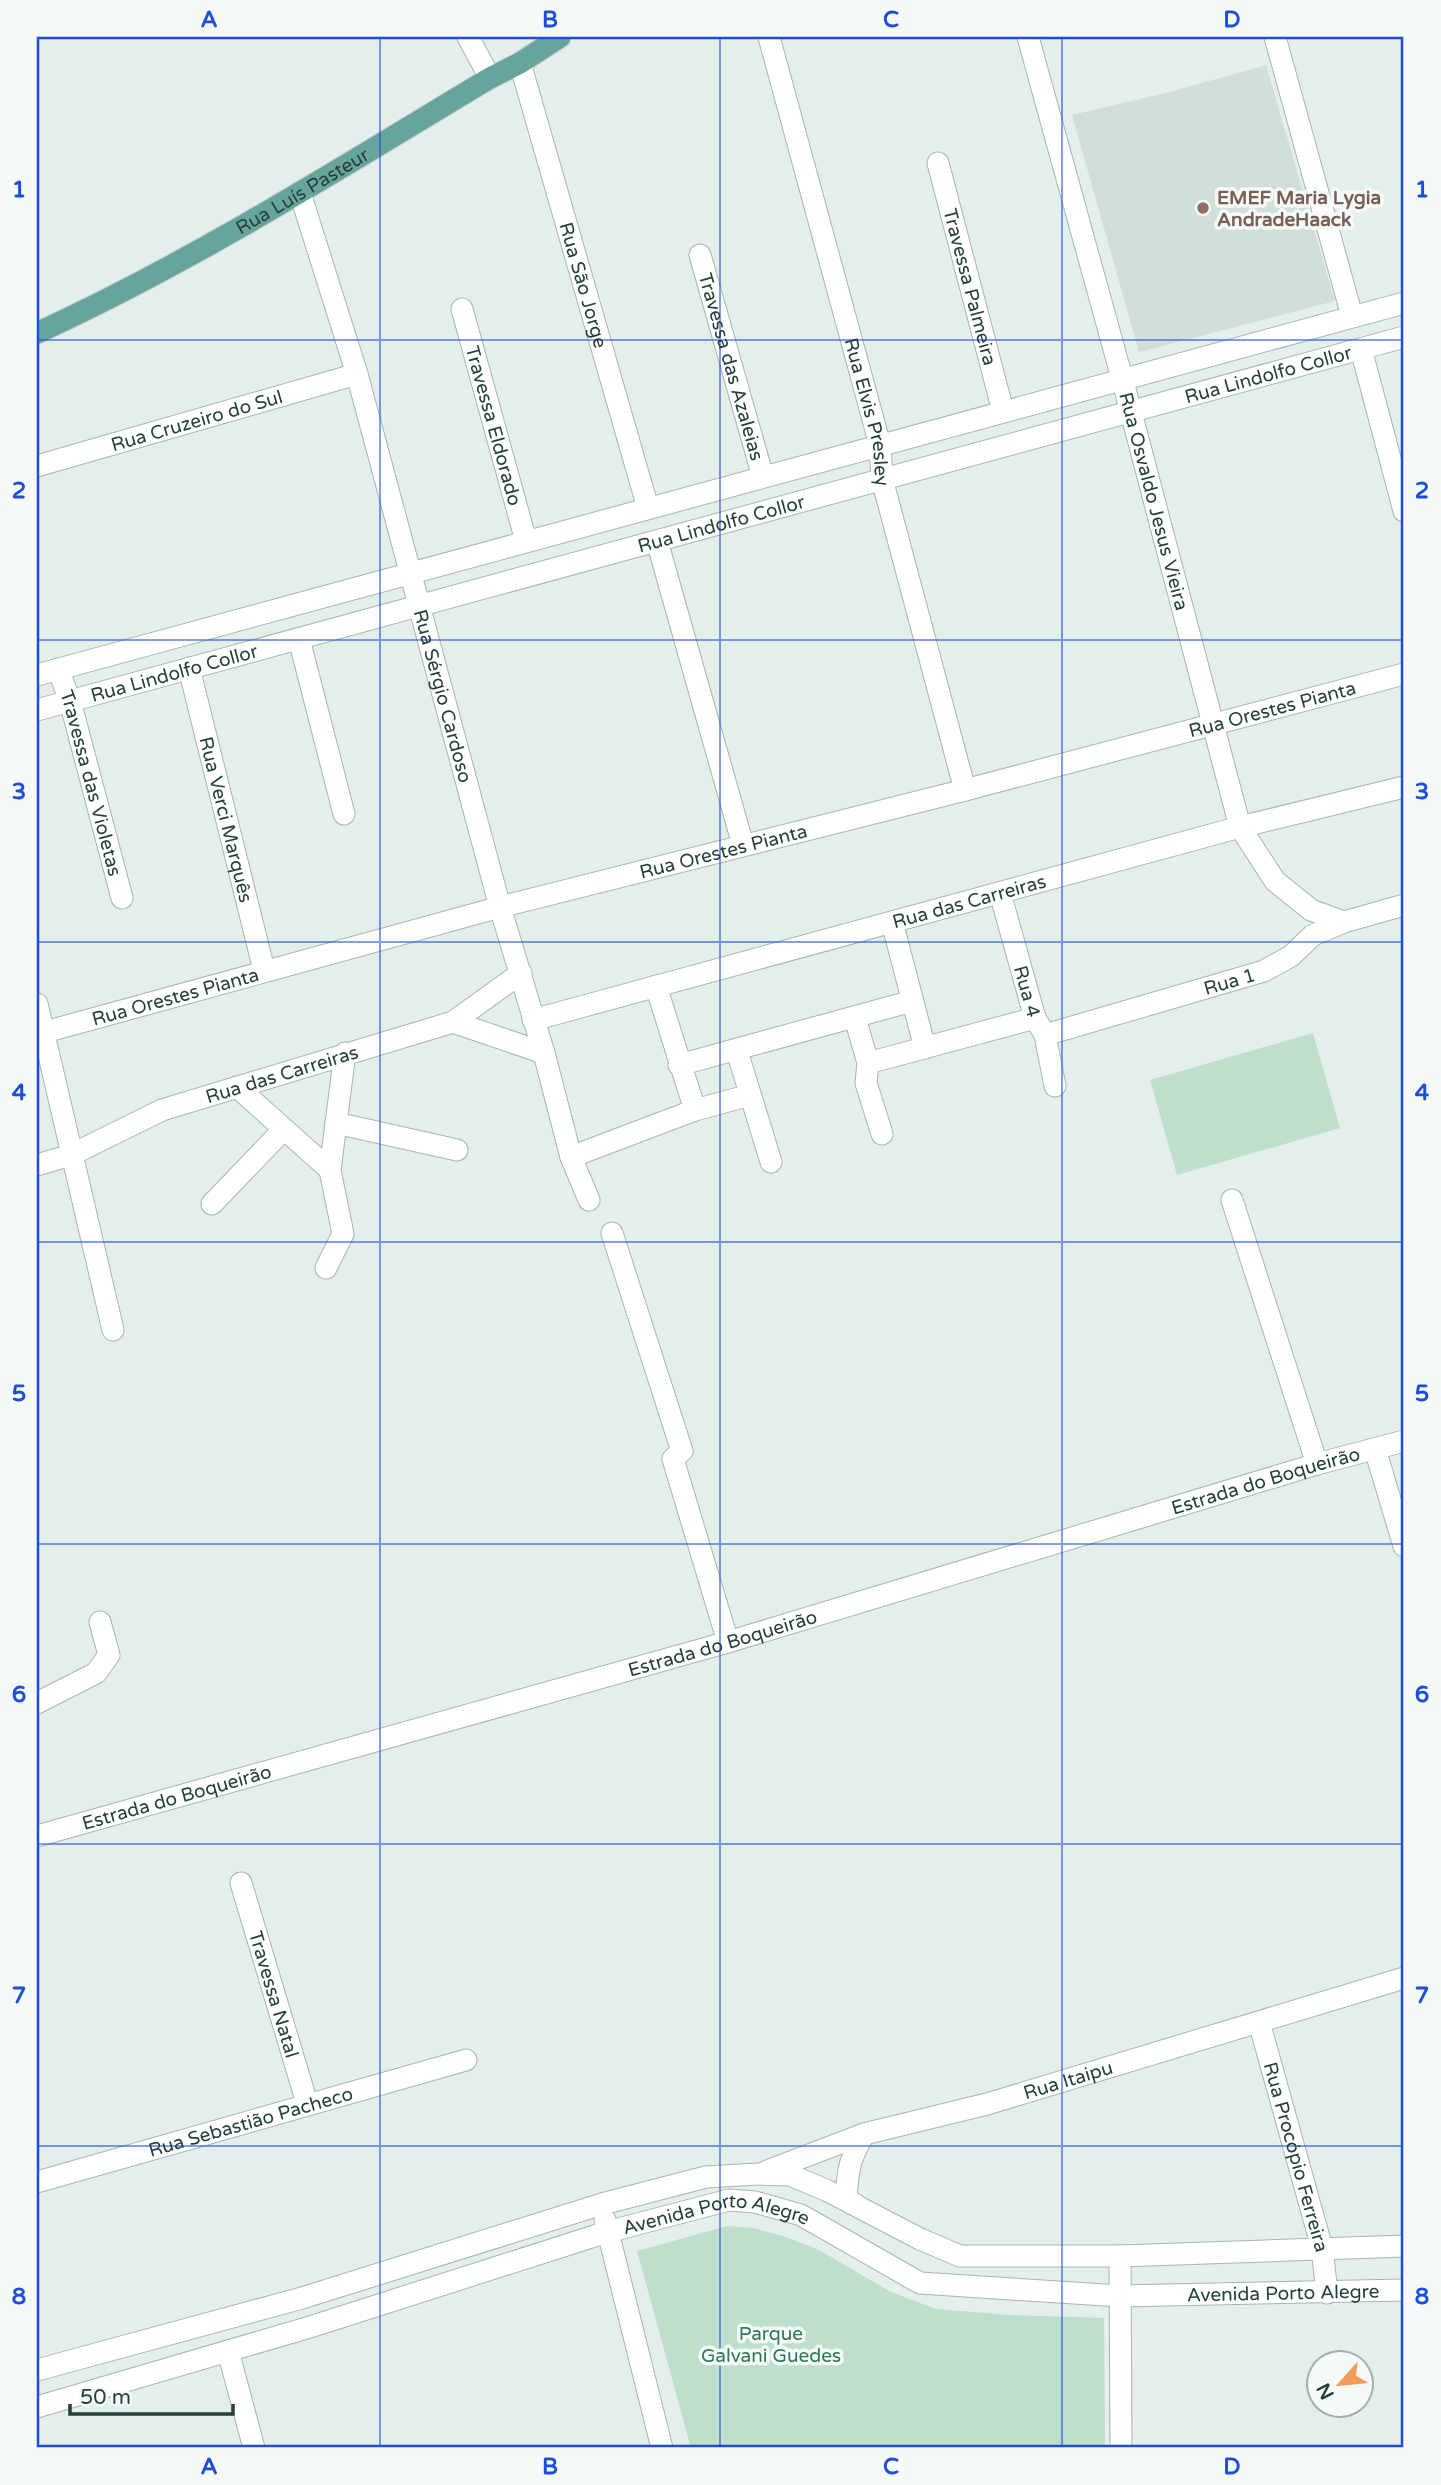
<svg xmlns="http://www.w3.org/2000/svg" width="1441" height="2485" font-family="'Varela Round',sans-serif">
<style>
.built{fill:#d2deda}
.green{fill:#bddfcc}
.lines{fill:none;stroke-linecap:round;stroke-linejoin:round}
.minor-casing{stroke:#a6b6b3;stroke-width:23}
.major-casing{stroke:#c1cac9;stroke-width:23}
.minor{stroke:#fff;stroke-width:21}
.major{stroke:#68a49e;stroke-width:21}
.grid{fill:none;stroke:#1d4ed8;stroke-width:2;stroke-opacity:0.55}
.education-dot{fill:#8d6e63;stroke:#f5faf8;stroke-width:2.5}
.labels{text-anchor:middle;stroke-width:7;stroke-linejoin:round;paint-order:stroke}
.street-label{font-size:19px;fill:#23403d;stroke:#f5faf8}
.education-label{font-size:19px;font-weight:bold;fill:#785e54;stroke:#f5faf8;text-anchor:start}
.park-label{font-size:19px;fill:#2c7856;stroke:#f5faf8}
.neatline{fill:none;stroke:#1d4ed8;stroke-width:2.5}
.grid-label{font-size:23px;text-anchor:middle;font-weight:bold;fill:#1d4ed8}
</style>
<rect width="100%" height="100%" fill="#e4eeeb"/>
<polygon class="built" points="1266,65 1335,301 1139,352 1072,115 1170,92"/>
<g class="green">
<polygon points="1313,1033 1340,1128 1177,1175 1150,1080"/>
<polygon points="727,2226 753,2228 783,2236 819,2250 891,2292 936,2309 1011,2315 1104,2318 1105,2448 691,2448 637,2251"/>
</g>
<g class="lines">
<g class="minor-casing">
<g id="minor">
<polyline points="468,37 490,78"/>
<path id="s1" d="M769 37 880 445 882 479 965 790"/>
<path id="s2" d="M1028 37 1122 378 1240 827 1275 881 1311 910 1344 922"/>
<polyline points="1275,37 1352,316"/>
<path id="s3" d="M520 63 648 508"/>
<path id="s4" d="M938 163 1003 411"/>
<path id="s5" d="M300 193 357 374 500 907 544 1053 571 1157 589 1200"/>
<path id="s6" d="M700 255 763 477"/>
<path id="s7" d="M462 309 526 541"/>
<polyline points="1361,349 1404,511"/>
<path id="s8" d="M37 466 357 374"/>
<polyline points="657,541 743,845"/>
<polyline points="299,639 344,814"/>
<path id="s9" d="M189 668 264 970"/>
<path id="s10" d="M58 669 70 701 122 898"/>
<polyline points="37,675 1404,303"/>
<path id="s11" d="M37 710 1404 337"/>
<path id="s12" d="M1000 893 1035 1018 1045 1035 1055 1086"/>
<polyline points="892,922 925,1048"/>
<polyline points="656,986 695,1110"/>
<polyline points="37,1004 113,1330"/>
<polyline points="855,1018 868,1063 866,1083 882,1134"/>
<path id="s13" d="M533 1020 1240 827 1404 787"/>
<polyline points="453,1022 544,1053"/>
<path id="s14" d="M45 1032 500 907 965 790 1404 674"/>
<path id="s15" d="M1045 1035 1264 971 1291 956 1313 935 1344 922 1404 905"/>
<polyline points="737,1051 771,1162"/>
<polyline points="868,1063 1035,1018"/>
<polyline points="679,1065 912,1001"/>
<polyline points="237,1087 330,1170"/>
<polyline points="336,1123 457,1150"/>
<polyline points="571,1157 695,1110 750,1095"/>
<path id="s16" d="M37 1165 71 1155 162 1110 453 1022 521 973"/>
<polyline points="1232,1200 1317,1464"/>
<polyline points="212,1204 284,1129"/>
<polyline points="612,1233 682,1451 673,1459 728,1642"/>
<polyline points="326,1268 343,1234 330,1170 345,1053"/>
<polyline points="1375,1449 1404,1546"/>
<polyline points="37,1703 96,1673 109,1655 100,1622"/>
<path id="s17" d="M37 1836 728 1642 1317 1464 1404 1441"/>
<path id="s18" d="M241 1883 307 2103"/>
<path id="s19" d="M1259 2022 1322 2248 1327 2293"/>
<path id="s20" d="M767 2171 864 2134 987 2104 1404 1978"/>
<path id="s21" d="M37 2182 466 2060"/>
<path d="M856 2205 846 2199C848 2168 849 2161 864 2134"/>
<polyline points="605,2220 662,2448"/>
<polyline points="1120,2256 1121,2448"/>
<polyline points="228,2351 254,2448"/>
<polyline points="37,2370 302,2298 602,2204 706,2177 758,2174 790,2175 828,2191 920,2239 960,2256 1120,2256 1404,2246"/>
<path id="s22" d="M37 2407 310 2327 607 2232 729 2200 755 2202 801 2215 920 2283 1120 2296 1404 2290"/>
</g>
</g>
<g class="major-casing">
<g id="major">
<path id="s23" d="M37 333C194 261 342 167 490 78L520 63 560 37"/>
</g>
</g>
<use href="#minor" class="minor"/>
<use href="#major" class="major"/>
</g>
<path class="grid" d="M380 37V2448M720 37V2448M1062 37V2448M37 340H1404M37 640H1404M37 942H1404M37 1242H1404M37 1544H1404M37 1844H1404M37 2146H1404"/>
<circle class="education-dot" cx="1203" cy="208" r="7"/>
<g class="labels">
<g class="street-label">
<text dy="7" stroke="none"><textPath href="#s23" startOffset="301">Rua Luís Pasteur</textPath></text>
<text dy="7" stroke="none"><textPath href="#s3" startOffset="231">Rua São Jorge</textPath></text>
<text dy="7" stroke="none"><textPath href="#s4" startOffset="128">Travessa Palmeira</textPath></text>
<text dy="7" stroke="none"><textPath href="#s6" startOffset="116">Travessa das Azaleias</textPath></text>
<text dy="7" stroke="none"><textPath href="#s11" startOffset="1276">Rua Lindolfo Collor</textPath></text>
<text dy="7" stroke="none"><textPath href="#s1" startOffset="388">Rua Elvis Presley</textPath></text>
<text dy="7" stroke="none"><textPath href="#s8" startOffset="166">Rua Cruzeiro do Sul</textPath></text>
<text dy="7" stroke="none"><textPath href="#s7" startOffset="121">Travessa Eldorado</textPath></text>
<text dy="7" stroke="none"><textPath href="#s2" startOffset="481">Rua Osvaldo Jesus Vieira</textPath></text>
<text dy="7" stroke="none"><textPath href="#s11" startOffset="709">Rua Lindolfo Collor</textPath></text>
<text dy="7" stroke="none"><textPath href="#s11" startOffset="142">Rua Lindolfo Collor</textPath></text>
<text dy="7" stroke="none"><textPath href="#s5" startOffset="523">Rua Sérgio Cardoso</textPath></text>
<text dy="7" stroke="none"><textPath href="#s14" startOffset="1269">Rua Orestes Pianta</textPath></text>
<text dy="7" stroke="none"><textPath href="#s10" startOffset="119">Travessa das Violetas</textPath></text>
<text dy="7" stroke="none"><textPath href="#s9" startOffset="156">Rua Verci Marquês</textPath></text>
<text dy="7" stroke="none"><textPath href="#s14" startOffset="702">Rua Orestes Pianta</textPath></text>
<text dy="7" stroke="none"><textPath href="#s13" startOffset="452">Rua das Carreiras</textPath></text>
<text dy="7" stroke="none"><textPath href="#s15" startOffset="192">Rua 1</textPath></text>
<text dy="7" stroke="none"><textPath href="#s12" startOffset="102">Rua 4</textPath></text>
<text dy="7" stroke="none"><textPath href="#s14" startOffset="135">Rua Orestes Pianta</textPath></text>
<text dy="7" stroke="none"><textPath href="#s16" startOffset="262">Rua das Carreiras</textPath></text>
<text dy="7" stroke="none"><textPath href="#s17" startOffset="1279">Estrada do Boqueirão</textPath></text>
<text dy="7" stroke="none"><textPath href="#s17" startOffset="712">Estrada do Boqueirão</textPath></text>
<text dy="7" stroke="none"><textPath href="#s17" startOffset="145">Estrada do Boqueirão</textPath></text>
<text dy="7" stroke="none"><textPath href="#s18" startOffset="116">Travessa Natal</textPath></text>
<text dy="7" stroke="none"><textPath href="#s20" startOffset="315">Rua Itaipu</textPath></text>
<text dy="7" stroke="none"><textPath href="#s21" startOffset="222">Rua Sebastião Pacheco</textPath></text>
<text dy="7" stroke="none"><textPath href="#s19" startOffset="140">Rua Procópio Ferreira</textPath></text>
<text dy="7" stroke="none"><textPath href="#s22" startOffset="709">Avenida Porto Alegre</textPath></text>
<text dy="7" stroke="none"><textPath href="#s22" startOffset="1297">Avenida Porto Alegre</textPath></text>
</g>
<g class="education-label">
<text x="1217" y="204">EMEF Maria Lygia<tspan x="1217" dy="22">AndradeHaack</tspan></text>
</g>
<g class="park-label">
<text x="771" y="2340">Parque<tspan x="771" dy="22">Galvani Guedes</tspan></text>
</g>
</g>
<rect width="1441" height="2485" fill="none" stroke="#f5faf8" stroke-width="77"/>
<g transform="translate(1340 2384) rotate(243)"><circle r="33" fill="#f5faf8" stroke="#a1b0ad" stroke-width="2"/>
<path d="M0-5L12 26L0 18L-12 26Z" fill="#f59a5b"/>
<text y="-10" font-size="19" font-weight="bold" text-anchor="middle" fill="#23403d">N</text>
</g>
<path d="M70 2404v10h163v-10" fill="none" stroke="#23403d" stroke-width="3.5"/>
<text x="80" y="2404" font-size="21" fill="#23403d" stroke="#f5faf8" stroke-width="5" paint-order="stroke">50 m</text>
<rect x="38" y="38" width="1364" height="2408" class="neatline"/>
<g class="grid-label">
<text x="209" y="27">A</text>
<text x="550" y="27">B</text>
<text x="891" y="27">C</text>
<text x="1232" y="27">D</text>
<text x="19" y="197">1</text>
<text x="1422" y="197">1</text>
<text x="19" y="498">2</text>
<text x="1422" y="498">2</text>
<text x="19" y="799">3</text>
<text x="1422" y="799">3</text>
<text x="19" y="1100">4</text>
<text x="1422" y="1100">4</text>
<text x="19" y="1401">5</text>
<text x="1422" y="1401">5</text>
<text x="19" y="1702">6</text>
<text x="1422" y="1702">6</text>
<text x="19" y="2003">7</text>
<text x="1422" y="2003">7</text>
<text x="19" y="2304">8</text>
<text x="1422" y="2304">8</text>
<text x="209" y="2474">A</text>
<text x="550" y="2474">B</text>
<text x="891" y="2474">C</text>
<text x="1232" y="2474">D</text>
</g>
</svg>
